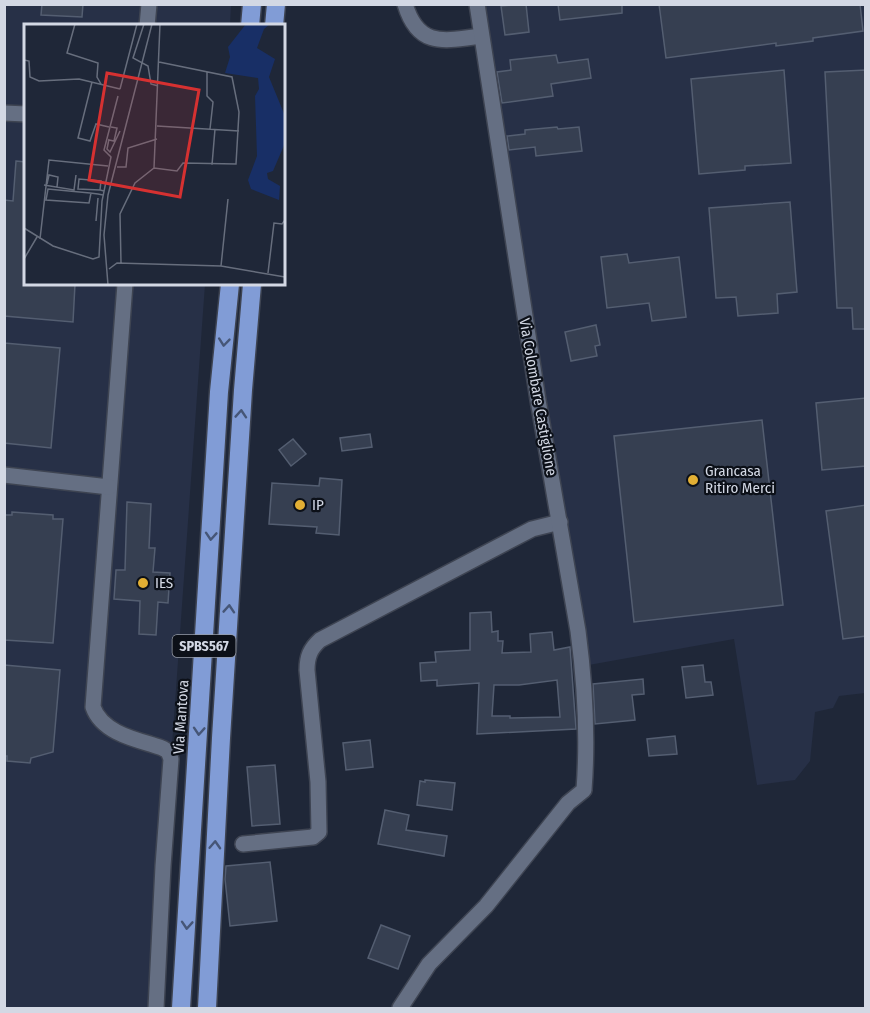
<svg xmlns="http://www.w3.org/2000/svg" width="870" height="1013" font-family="'Fira Sans Condensed',sans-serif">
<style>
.built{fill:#273047}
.building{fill:#363f51;stroke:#545e71;stroke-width:1.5;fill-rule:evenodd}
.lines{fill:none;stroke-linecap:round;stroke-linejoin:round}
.minor-casing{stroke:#3e4452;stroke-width:18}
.highway-casing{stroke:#3e4452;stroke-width:21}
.minor{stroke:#656f83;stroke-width:15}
.highway{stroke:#819cd6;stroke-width:18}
.oneway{stroke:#465677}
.poi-dot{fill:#e2af34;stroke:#0c1018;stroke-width:2}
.labels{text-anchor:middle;stroke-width:4.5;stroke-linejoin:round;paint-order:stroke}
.shield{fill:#0c1018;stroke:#979ca7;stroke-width:1.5}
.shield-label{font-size:14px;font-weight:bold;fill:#d3d8e4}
.street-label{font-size:15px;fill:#d3d8e4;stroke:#0c1018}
.poi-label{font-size:15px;fill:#d3d8e4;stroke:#0c1018;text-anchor:start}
.inset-road{fill:none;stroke:#676e7d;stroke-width:1.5}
.view{fill:#d63131;fill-opacity:0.15;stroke:#d63131;stroke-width:3}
.inset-edge{fill:none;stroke:#d3d8e4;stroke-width:3}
</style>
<rect width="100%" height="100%" fill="#1f2738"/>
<g class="built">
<polygon points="5,5 231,5 230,25 26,26 26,284 205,284 171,759 156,1008 5,1008"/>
<polygon points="477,5 865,5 865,693 839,696 833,708 815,712 810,761 795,780 757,785 734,639 583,666"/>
</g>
<g class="building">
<polygon points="42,4 83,4 82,17 41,15"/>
<polygon points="526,4 529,32 505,35 501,6"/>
<polygon points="558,4 622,4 622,13 560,20"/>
<polygon points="659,4 860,4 863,31 813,38 813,41 776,46 776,43 666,58"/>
<polygon points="556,55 558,63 588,59 591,78 551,84 553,96 502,103 497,72 511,70 510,60"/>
<polygon points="784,70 791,163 745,166 745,170 699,174 691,79"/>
<polygon points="866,70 866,329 853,329 852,308 837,308 825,72"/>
<polygon points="557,127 558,129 579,127 582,151 536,156 535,147 509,150 507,136 525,134 525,130"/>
<polygon points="16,161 26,162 26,284 75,284 73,322 4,316 4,200 13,201"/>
<polygon points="790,202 797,292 777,294 778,313 738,316 736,297 716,298 709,208"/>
<polygon points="627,254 629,263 679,257 686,317 652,321 649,303 607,308 601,257"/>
<polygon points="596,325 600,345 595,346 597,356 571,361 565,332"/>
<polygon points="4,343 60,348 51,448 4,443"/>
<polygon points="866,398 866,466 822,470 816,403"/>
<polygon points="762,420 783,605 634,622 614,436"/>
<polygon points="370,434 372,447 342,451 340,438"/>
<polygon points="293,439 306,454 291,466 279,450"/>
<polygon points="320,478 342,480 339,535 316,533 317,527 269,524 272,483 319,486"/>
<polygon points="127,502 151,504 149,548 155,548 153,572 170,573 168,603 158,602 156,635 139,634 140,601 114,599 116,570 125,570"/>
<polygon points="866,505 866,636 843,639 826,511"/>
<polygon points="12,512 53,515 53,519 63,519 53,643 4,640 4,515 12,515"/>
<path d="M491 612 492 632 498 631V641H503L502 653 531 652 530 634 552 632 554 650 570 647 576 729 477 734 479 683 437 686V680L421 681 420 663 436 662 435 652 470 650V613ZM557 680 560 717 510 718V716H492L494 685H519Z"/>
<polygon points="4,665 60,670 53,752 31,758 30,763 7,761 7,756 4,756"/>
<polygon points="703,665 705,682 711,682 713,695 686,698 682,667"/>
<polygon points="643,679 644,694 632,695 635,720 595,724 593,684"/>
<polygon points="675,736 677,754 649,756 647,739"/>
<polygon points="370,740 373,767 346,770 343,743"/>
<polygon points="275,765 280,824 252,826 247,767"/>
<polygon points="425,780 455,783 452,810 417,805 420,781 425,782"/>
<polygon points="385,810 409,815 406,830 447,836 444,856 378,844"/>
<polygon points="270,862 277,921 230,926 225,879 226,866"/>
<polygon points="381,925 410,936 398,969 368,958"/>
</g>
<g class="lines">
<g class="minor-casing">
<g id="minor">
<path d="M405 4C418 48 444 41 481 36"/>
<polyline points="147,26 149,4"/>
<polyline points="4,113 26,114"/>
<path d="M125 284 93 707C101 730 129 738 150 744 155 746 163 747 167 751 169 753 170 756 171 759L163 866 156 1008"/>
<polyline points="4,475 109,487"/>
<path d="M243 844 313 837 319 832 318 782 307 670C307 657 310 649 320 640L532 529 560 522"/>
<path d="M400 1008 429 964 486 906 568 803 584 790C588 737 585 684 578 631L538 400 477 4"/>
</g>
</g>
<g class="highway-casing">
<g id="highway">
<polyline points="250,26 252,4"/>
<polyline points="274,26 276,4"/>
<polyline points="181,1008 219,392 230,284"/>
<polyline points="207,1008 221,738 243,390 252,284"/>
</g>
</g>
<use href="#minor" class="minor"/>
<use href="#highway" class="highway"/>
</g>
<defs><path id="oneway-chevron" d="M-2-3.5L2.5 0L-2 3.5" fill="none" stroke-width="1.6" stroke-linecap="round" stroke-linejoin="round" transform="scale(1.5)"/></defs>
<g class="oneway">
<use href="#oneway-chevron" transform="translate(224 342) rotate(96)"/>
<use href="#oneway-chevron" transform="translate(241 414) rotate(-86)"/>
<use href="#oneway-chevron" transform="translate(211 536) rotate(94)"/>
<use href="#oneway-chevron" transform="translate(229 609) rotate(-86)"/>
<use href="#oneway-chevron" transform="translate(199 731) rotate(94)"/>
<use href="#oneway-chevron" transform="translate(215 845) rotate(-87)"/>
<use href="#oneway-chevron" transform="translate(187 925) rotate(94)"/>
</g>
<g class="poi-dot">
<circle cx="693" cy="480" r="6"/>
<circle cx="300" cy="505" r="6"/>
<circle cx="143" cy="583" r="6"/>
</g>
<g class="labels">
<rect class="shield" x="172.5" y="635" width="63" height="22" rx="4.5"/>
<g class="shield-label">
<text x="204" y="651">SPBS567</text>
</g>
<g class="street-label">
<text transform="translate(538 397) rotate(80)" y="5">Via Colombare Castiglione</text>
<text transform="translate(181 717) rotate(-86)" y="5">Via Mantova</text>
</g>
<g class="poi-label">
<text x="705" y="476">Grancasa<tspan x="705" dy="17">Ritiro Merci</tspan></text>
<text x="312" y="510">IP</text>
<text x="155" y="588">IES</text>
</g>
</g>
<g transform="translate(24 24)">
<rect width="261" height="261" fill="#1f2738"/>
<path d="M222 0H246L240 5 233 24 251 35 245 53 261 92V119L249 147 243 149 244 155 256 162 255 176 227 165 224 156 233 132 231 72 235 65 234 54 201 49 206 33 204 23Z" fill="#182f66"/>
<path class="inset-road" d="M51 0 43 29 74 39 73 53 77 60M120 0 109 34 124 42 127 60 134 62M0 36 5 37 6 53 15 57 55 55 96 65M183 48V72L189 78 186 105M68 58 54 114 66 117 72 100 85 103M96 65 113 0M133 102 215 107M85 115 83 125 86 128 96 107M85 116 90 117 93 104 87 103M188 141 191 105M93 143H102L104 124 133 115M130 144 136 0M23 160 25 151 34 153 33 163M20 161 50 166 52 151M76 166 54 165 55 155 77 157 76 166 80 167M67 169 65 179 22 176 24 165 66 169 74 170 79 171M72 197 74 174M0 204 29 222 69 235 75 233 78 177 87 133 80 126 94 72M16 215 25 136 84 142M0 235 13 213M97 239 96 190 111 159 130 144 153 147 159 139 212 140 215 88 208 53 135 38M197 242 204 175M85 245 93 239 197 242 261 253M244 249 250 199 258 200 261 196M84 261 80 211 84 171 128 0"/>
<path class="view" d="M83 49 175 66 156 173 65 156Z"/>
<rect width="261" height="261" class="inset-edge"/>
</g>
<rect width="870" height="1013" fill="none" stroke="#d3d8e4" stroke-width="12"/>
</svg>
